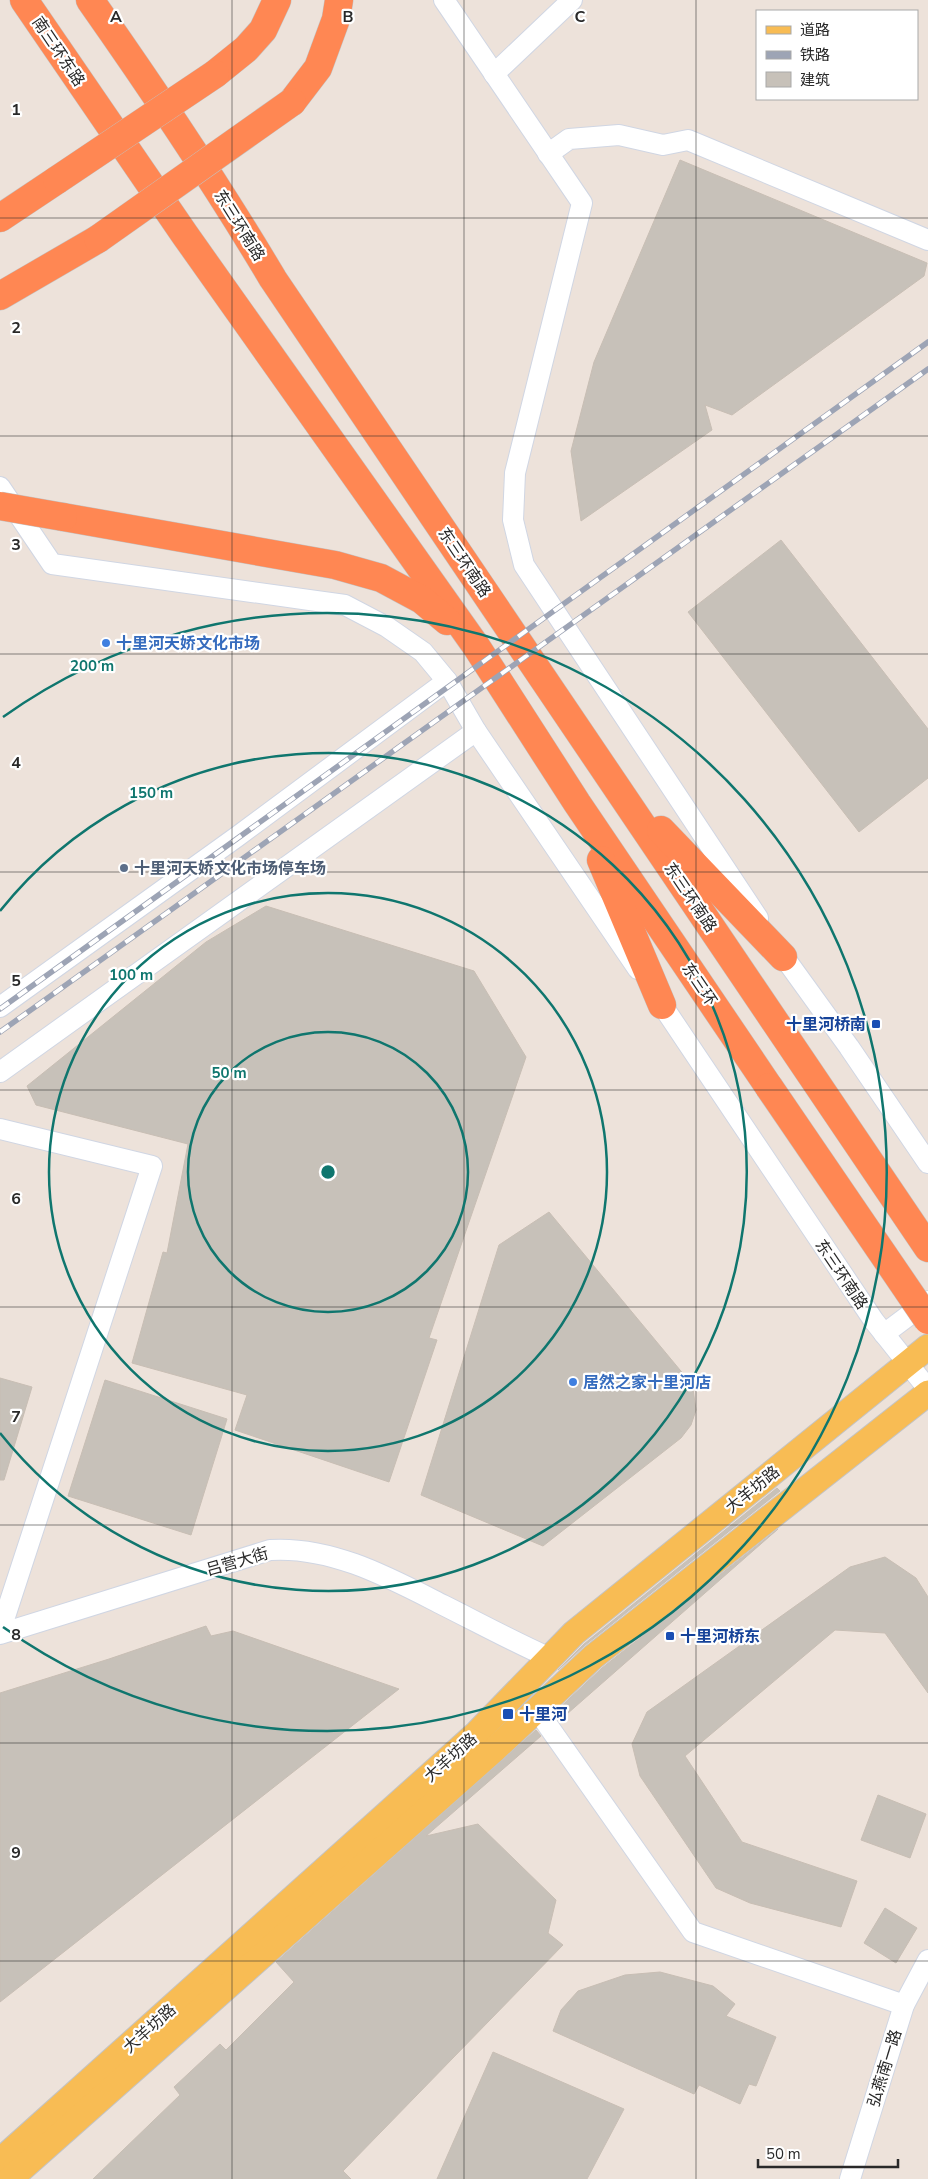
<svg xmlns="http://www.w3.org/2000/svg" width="928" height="2179" font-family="'Nunito Sans','Noto Sans SC',sans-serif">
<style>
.building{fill:#c7c1b9;stroke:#c8beb4}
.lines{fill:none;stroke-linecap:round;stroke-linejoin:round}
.minor-casing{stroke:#d0d6e3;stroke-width:22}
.major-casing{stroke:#c3c3c3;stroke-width:27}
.highway-casing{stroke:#c3c3c3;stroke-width:29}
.minor{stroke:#fff;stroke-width:20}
.major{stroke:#f8bc54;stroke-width:25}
.highway{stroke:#ff8753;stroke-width:28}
.rail-casing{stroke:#9da4b5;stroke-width:5.5}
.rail{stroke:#fff;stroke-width:4;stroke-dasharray:11;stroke-linecap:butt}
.highway-bridge-casing{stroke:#c3c3c3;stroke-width:29;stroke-linecap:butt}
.highway-bridge{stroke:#ff8753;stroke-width:28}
.grid{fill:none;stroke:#292929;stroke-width:1;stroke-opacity:0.55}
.ring{fill:none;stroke:#0f766e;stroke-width:2.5}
.shop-dot{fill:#3f7fe0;stroke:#fff;stroke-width:2}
.service-dot{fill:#5c6f8a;stroke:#fff;stroke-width:2}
.transit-dot{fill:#1a4fb4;stroke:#fff;stroke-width:2}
.labels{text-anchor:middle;stroke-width:4.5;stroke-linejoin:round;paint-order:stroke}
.street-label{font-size:16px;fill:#292929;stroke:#fff}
.shop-label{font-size:16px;font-weight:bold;fill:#366cbe;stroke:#fff;text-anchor:start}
.service-label{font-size:16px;font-weight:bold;fill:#4e5e75;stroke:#fff;text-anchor:start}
.transit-label{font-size:16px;font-weight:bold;fill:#164399;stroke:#fff;text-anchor:start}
.grid-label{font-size:16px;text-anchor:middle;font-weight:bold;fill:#292929;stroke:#fff;stroke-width:4.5;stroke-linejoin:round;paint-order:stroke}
.centre{fill:#0f766e;stroke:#fff;stroke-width:2.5}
.ring-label{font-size:15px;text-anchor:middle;font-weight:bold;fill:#0f766e;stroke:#fff;stroke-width:4.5;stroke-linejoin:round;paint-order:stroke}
</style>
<rect width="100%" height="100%" fill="#ede2da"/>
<g class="building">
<polygon points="680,160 927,263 924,276 732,415 705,405 712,430 581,521 571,451 594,362"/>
<polygon points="781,540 928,729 928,778 859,832 688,612"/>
<polygon points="266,906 474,971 526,1057 429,1338 437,1340 389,1482 235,1430 247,1395 132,1363 163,1252 167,1253 188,1144 36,1105 27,1086 206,942"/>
<polygon points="549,1212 685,1376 693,1389 696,1410 691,1425 681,1438 543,1546 421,1495 499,1245"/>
<polygon points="0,1378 32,1387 4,1480 0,1480"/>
<polygon points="105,1380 227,1419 191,1535 68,1496"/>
<polygon points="777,1488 780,1491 584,1646 558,1670 584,1644"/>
<polygon points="778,1529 559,1721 554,1713 602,1668"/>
<polygon points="885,1557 916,1578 928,1597 928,1693 885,1633 835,1630 685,1756 742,1842 857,1881 841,1927 750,1903 716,1888 640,1776 632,1744 647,1712 850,1567"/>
<polygon points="206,1626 211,1636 233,1631 399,1689 0,2002 0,1693 109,1659"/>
<polygon points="536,1730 541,1736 426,1836 478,1824 556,1900 548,1933 563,1945 343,2171 351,2179 93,2179 180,2095 174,2087 220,2044 226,2050 294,1982 276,1962"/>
<polygon points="878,1795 926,1814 910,1858 861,1840"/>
<polygon points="885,1908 917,1928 896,1963 864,1943"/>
<polygon points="660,1972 713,1986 735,2004 726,2016 776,2037 756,2086 749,2084 740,2104 699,2085 694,2094 553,2031 561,2010 578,1991 625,1975"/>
<polygon points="493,2052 624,2109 587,2179 437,2179"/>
</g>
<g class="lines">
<g class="minor-casing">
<g id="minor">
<polyline points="444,0 582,203 515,473 513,520 524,565 758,918"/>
<polyline points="494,74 572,0"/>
<polyline points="548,154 569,139 619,135 663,145 688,140 928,240"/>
<polyline points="0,487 52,564 345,605 387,627 423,652 447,681 476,731 638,969"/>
<polyline points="776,946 849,1047 928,1163"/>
<polyline points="654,993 874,1321 928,1389"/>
<polyline points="0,1007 238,836 447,681"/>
<polyline points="0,1072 476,731"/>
<polyline points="0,1129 152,1166 0,1632"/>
<polyline points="884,1334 928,1301"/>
<path d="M0 1634 270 1550C332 1546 390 1578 443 1605 479 1623 514 1642 550 1658"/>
<polyline points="537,1710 693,1932 904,2005"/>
<polyline points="850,2179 904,2005 928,1960"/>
</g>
</g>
<g class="major-casing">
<g id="major">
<polyline points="0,2161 477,1733 574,1633 928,1347"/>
<polyline points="10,2179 494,1750 593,1657 928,1393"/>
</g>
</g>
<g class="highway-casing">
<g id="highway">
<polyline points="24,0 185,235 476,646 577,803 769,1087"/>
<path d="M90 0C154 91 216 183 273 279L928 1248"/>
<polyline points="215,74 246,49 263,30 277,0"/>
<polyline points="292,102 318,68 336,19 339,0"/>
<polyline points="0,218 57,180"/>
<polyline points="0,296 98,239"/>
<polyline points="63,517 335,565 381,578 422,600 447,621"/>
<polyline points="661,830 783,957"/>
<polyline points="601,860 662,1005"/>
</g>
</g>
<use href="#minor" class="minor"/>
<use href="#major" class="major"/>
<use href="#highway" class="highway"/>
<g class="rail-casing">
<g id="rail">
<polyline points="0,1009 928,342"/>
<polyline points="0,1032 928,369"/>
</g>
</g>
<use href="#rail" class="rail"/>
<g class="highway-bridge-casing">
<g id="highway-bridge">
<polyline points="57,180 215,74"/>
<polyline points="98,239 292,102"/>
<polyline points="0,506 63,517"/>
<polyline points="769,1087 928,1320"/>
</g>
</g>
<use href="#highway-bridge" class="highway-bridge"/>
</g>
<path class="grid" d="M232 0V2179M464 0V2179M696 0V2179M0 218H928M0 436H928M0 654H928M0 872H928M0 1090H928M0 1307H928M0 1525H928M0 1743H928M0 1961H928"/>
<g class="ring">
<circle cx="328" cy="1172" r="140"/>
<circle cx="328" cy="1172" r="279"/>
<path d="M0 911A419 419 0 1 1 0 1433"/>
<path d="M3 717A559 559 0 1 1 3 1627"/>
</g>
<g class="shop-dot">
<circle cx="106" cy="643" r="5"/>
<circle cx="573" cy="1382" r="5"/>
</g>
<circle class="service-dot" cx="124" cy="868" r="5"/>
<g class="transit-dot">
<rect x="871" y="1019" width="10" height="10" rx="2.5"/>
<rect x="665" y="1631" width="10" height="10" rx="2.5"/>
<rect x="502" y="1708" width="12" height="12" rx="2.5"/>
</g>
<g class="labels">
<g class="street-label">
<text transform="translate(59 51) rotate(56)" y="6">南三环东路</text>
<text transform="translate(240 225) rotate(58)" y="6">东三环南路</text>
<text transform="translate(465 562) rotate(56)" y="6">东三环南路</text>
<text transform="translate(691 897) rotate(56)" y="6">东三环南路</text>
<text transform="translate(700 984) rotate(56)" y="6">东三环</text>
<text transform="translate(842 1274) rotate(56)" y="6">东三环南路</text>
<text transform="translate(752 1489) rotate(-39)" y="6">大羊坊路</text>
<text transform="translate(237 1561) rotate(-16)" y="6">吕营大街</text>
<text transform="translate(450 1757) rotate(-42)" y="6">大羊坊路</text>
<text transform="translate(149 2028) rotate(-42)" y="6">大羊坊路</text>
<text transform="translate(884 2068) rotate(-73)" y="6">弘燕南一路</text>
</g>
<g class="shop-label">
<text x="116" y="649">十里河天娇文化市场</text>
<text x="583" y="1388">居然之家十里河店</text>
</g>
<g class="service-label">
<text x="134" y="874">十里河天娇文化市场停车场</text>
</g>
<g class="transit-label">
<text x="866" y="1030" text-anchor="end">十里河桥南</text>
<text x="680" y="1642">十里河桥东</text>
<text x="519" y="1720">十里河</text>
</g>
</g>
<g class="grid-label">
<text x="116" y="22">A</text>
<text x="348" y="22">B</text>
<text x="580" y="22">C</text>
<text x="16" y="115">1</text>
<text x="16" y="333">2</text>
<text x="16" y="550">3</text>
<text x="16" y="768">4</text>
<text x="16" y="986">5</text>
<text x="16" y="1204">6</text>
<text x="16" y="1422">7</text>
<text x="16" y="1640">8</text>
<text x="16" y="1858">9</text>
</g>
<circle cx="328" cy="1172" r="8" class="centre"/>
<g class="ring-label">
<text x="92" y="671">200 m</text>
<text x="151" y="798">150 m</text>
<text x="131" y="980">100 m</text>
<text x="229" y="1078">50 m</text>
</g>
<rect x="756" y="10" width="162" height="90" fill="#ffffff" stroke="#a9a9a9"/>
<rect x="766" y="26" width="25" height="8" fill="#f8bc54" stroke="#a9a9a9"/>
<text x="800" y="35" font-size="15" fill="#292929">道路</text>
<rect x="766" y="51" width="25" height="8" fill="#9da4b5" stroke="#a9a9a9"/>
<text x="800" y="60" font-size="15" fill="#292929">铁路</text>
<rect x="766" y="72" width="25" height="15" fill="#c7c1b9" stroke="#a9a9a9"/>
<text x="800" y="85" font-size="15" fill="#292929">建筑</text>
<path d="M758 2159v8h140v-8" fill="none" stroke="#292929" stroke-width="2.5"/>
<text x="766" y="2159" font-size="15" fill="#292929" stroke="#ffffff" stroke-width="4" paint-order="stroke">50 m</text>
</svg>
